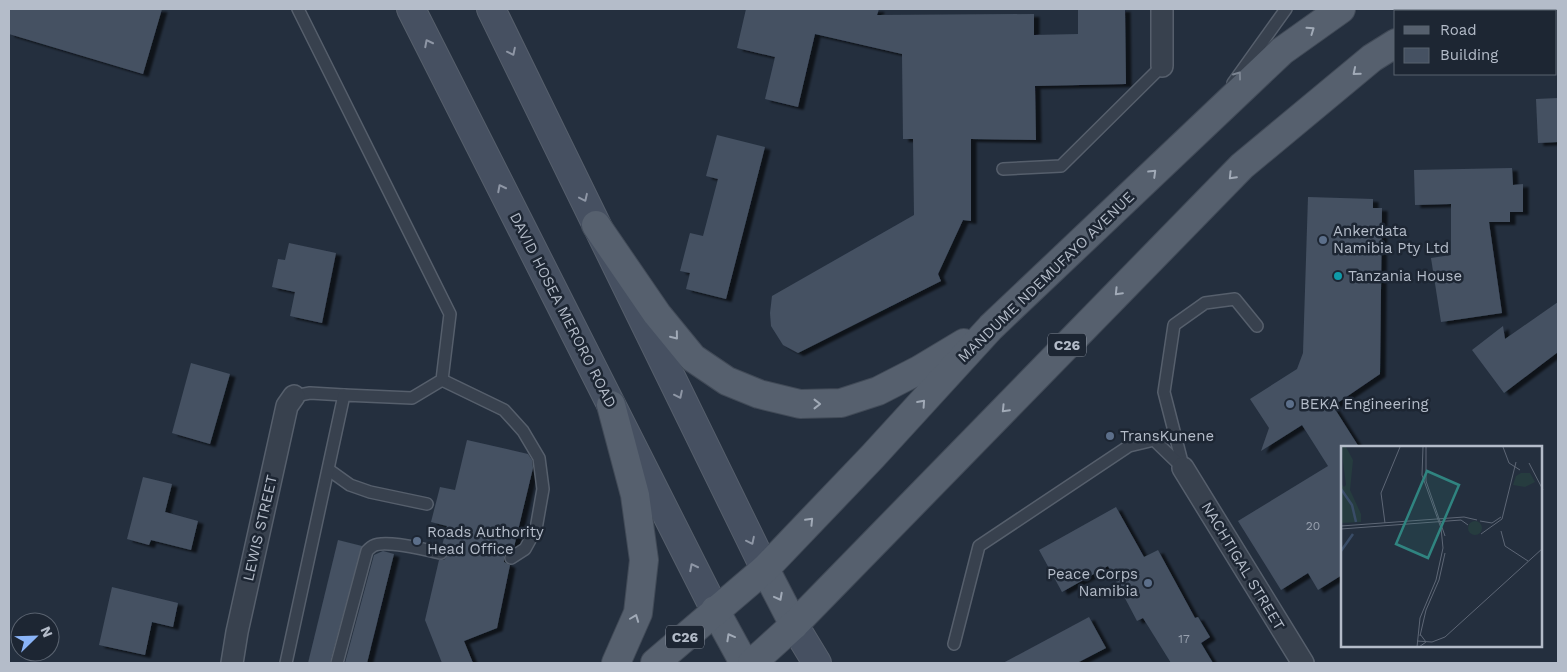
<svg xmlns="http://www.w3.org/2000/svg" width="1567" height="672" font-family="'Work Sans',sans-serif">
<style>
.building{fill:#455162;filter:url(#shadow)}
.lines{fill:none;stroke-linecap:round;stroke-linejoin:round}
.lane-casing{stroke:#565f6c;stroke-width:14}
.street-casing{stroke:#565f6c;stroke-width:24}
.secondary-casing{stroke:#565f6c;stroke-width:30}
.primary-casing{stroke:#414a57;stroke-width:30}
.lane{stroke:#38414e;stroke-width:11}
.street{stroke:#38414e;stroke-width:21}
.secondary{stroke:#465061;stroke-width:28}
.primary{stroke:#56606e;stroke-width:28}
.oneway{stroke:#a1aab7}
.oneway2{stroke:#8e96a5}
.oneway3{stroke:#7c8592}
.service-dot{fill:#5c6f8a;stroke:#1d2633;stroke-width:2}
.culture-dot{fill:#0f9aa8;stroke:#1d2633;stroke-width:2}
.labels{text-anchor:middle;stroke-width:5;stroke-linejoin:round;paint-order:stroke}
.number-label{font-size:12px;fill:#98a1af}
.shield{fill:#1d2633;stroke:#878f9c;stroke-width:1}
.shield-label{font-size:14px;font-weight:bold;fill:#b4bcc9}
.poi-label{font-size:15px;fill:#b4bcc9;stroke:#1d2633;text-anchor:start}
.street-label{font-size:15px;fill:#b4bcc9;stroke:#1d2633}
.inset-river{fill:none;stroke:#394c67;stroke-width:2.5}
.inset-road{fill:none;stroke:#5e6776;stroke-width:1}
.view{fill:#308480;fill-opacity:0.15;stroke:#308480;stroke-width:2.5}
.inset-edge{fill:none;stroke:#b4bcc9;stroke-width:2.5}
</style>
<defs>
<filter id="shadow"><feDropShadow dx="5.5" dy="3" stdDeviation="1" flood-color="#0009"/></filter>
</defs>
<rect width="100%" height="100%" fill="#242f3e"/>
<g class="building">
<polygon points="9,9 162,9 143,74 9,34"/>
<polygon points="746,9 879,9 877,15 1034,14 1034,35 1078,34 1078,9 1125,9 1126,84 1035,86 1036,140 971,139 971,221 963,220 938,274 941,281 798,353 783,345 771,326 770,313 772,296 914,215 913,139 903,139 902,54 815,34 798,107 765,99 775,57 737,48"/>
<polygon points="1558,98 1558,142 1538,143 1536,99"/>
<polygon points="717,135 765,147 726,299 686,289 690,273 680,271 690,233 703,236 718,179 706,176"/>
<polygon points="1512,168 1513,185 1523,184 1523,212 1510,212 1510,222 1489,222 1502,313 1441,322 1431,258 1451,255 1451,204 1415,205 1414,170"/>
<polygon points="1308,197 1373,199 1373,208 1382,208 1380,374 1333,406 1359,447 1342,447 1342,575 1318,590 1308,573 1281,590 1238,521 1328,466 1302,425 1261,451 1269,428 1250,399 1297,369 1303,353"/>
<polygon points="289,243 336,253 322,323 290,316 295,292 272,287 278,259 285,260"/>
<polygon points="1558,302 1558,352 1504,393 1472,350 1503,326 1505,339"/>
<polygon points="191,363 230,374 210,444 172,433"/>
<polygon points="467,440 528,454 532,460 533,468 514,547 504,555 504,562 510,565 497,628 464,641 473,663 442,663 425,620 439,560 444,560 448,555 448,550 442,546 447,526 431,522 440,487 455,490"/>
<polygon points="143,477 172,484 165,512 198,521 191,550 151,540 149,545 127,539"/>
<polygon points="1116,507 1144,557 1158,550 1195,618 1198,617 1210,637 1201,643 1213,663 1171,663 1143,618 1137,621 1108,566 1062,592 1039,550"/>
<polygon points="338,540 362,546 330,663 308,663"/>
<polygon points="383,551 394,554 367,663 345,663 374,555"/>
<polygon points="112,587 178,603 173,627 152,622 145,655 99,645"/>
<polygon points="1089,617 1106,648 1077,663 1003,663"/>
</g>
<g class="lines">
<g class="lane-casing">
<g id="lane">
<polyline points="1512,11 1519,9"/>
<polyline points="1233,83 1286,9"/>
<polyline points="1003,169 1061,166 1162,66"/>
<polyline points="442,380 504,410 523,431 539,458 543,489 536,529 525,549 511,558"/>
<polyline points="294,396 310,393 344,395"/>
<polyline points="1183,466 1164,392 1174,325 1205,303 1235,299 1257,326"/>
<polyline points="329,470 350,485 370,492 427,504"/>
<polyline points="954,644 979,546 1129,446 1154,440 1183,468"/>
<polyline points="286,663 344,395 412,398 442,380 450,314 298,9"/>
<path d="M337 663 367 551C369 549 371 547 373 546 385 539 426 550 441 553"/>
</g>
</g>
<g class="street-casing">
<g id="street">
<polyline points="1162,9 1162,66"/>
<polyline points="1183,468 1303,663"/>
<polyline points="232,663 237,632 287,406 294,396"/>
</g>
</g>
<g class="secondary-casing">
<g id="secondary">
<polyline points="411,9 715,610"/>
<polyline points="491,9 765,569"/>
<polyline points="794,625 817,663"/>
</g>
</g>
<g class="primary-casing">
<g id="primary">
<polyline points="1446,11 1450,9"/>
<polyline points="596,225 657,314 693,358 727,381 759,394 800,404 841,403 878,391 919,370 964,343"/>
<polyline points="611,405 635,495 644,560 638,613 616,663"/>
<polyline points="765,569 794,625"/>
<polyline points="715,610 744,663"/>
<polyline points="655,663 765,569 873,456 991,327 1282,51 1341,9"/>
<polyline points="752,663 794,625 1242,166 1372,58 1396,43"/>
</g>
</g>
<use href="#lane" class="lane"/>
<use href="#street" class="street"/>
<use href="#secondary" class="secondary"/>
<use href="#primary" class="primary"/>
</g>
<defs><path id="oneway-chevron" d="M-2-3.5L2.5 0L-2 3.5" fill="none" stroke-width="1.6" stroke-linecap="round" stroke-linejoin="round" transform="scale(1.25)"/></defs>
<g class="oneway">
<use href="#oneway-chevron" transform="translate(1311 30) rotate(-35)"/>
<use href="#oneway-chevron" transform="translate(1356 72) rotate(140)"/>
<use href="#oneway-chevron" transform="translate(1153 173) rotate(-44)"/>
<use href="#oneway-chevron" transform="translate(1232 176) rotate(134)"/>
<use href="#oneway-chevron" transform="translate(1118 292) rotate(134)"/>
<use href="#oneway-chevron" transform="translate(675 336) rotate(51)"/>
<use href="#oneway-chevron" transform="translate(922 403) rotate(-48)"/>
<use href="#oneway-chevron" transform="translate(817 404)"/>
<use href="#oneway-chevron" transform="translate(1005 409) rotate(134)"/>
<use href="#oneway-chevron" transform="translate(810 521) rotate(-46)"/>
<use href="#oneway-chevron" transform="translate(779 597) rotate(62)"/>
<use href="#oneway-chevron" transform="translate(635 618) rotate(-69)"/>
<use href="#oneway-chevron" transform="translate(730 637) rotate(-119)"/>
</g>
<g class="oneway2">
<use href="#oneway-chevron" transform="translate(428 43) rotate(-117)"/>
<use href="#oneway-chevron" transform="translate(512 52) rotate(64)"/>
<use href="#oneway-chevron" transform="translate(501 188) rotate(-117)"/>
<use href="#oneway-chevron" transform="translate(584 198) rotate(65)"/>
<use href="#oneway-chevron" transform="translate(679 395) rotate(64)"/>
<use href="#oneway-chevron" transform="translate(751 541) rotate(64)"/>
<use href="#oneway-chevron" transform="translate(693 567) rotate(-117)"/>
</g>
<use class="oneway3" href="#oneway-chevron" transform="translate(1238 75) rotate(-54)"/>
<g class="service-dot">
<circle cx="1323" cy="240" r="5"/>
<circle cx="1290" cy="404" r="5"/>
<circle cx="1110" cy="436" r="5"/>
<circle cx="417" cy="541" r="5"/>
<circle cx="1148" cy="583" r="5"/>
</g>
<circle class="culture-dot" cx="1338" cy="276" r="5"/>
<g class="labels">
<g class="number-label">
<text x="1313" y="530">20</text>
<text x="1184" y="643">17</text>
</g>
<g class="shield">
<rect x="1048" y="333.5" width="38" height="23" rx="4"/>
<rect x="666" y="625.5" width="38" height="23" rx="4"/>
</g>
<g class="shield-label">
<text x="1067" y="350">C26</text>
<text x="685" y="642">C26</text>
</g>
<g class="poi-label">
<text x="1333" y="236">Ankerdata<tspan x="1333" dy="17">Namibia Pty Ltd</tspan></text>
<text x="1348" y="281">Tanzania House</text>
<text x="1300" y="409">BEKA Engineering</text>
<text x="1120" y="441">TransKunene</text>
<text x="427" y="537">Roads Authority<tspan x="427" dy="17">Head Office</tspan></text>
<text x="1138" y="579" text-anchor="end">Peace Corps<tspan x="1138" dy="17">Namibia</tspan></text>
</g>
<g class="street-label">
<text transform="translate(1046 277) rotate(-44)" y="5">MANDUME NDEMUFAYO AVENUE</text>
<text transform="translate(563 310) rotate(63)" y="5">DAVID HOSEA MERORO ROAD</text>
<text transform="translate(260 528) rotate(-77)" y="5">LEWIS STREET</text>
<text transform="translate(1243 566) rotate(59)" y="5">NACHTIGAL STREET</text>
</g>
</g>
<g transform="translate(1341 446)">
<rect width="201" height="201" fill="#242f3e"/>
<path d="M0 1H5L12 14 9 44 20 68V76L0 77V37L3 41 5 39Z" fill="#263c3f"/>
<path d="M180 27H189L194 36 184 41 172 39 175 30ZM127 82a7 7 0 1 1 14 0a7 7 0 1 1-14 0Z" fill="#263c3f"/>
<path class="inset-river" d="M0 43 11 59 15 76M0 105 12 88"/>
<path class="inset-road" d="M85 1V35L104 90M162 1 168 17 179 24M188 17 202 44M139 75 151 77 160 71M44 77 40 47 59 1M0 80 123 71 136 74M0 83 120 74 127 79M160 85 164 100 187 115M140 88 161 73 175 16M79 190 85 164 98 134 104 107M76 195 91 196 104 191 202 102M76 201 79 172 95 134 102 102 100 82 81 29 82 1M78 201 85 196 79 188"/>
<path class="view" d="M86 25 118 39 87 112 55 98Z"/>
<rect width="201" height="201" class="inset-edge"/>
</g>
<rect width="1567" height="672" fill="none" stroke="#b4bcc9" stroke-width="20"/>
<rect x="1394" y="10" width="162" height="65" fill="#1d2633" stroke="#59626f"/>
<rect x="1404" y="26" width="25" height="8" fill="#56606e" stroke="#59626f"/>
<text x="1440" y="35" font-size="15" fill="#b4bcc9">Road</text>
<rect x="1404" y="48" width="25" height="15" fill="#455162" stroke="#59626f"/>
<text x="1440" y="60" font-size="15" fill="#b4bcc9">Building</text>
<g transform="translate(35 637) rotate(67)"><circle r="24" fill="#1d2633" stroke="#59626f"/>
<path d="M0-4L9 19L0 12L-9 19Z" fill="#8ab4f8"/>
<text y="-8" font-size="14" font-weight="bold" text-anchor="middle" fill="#b4bcc9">N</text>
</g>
</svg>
